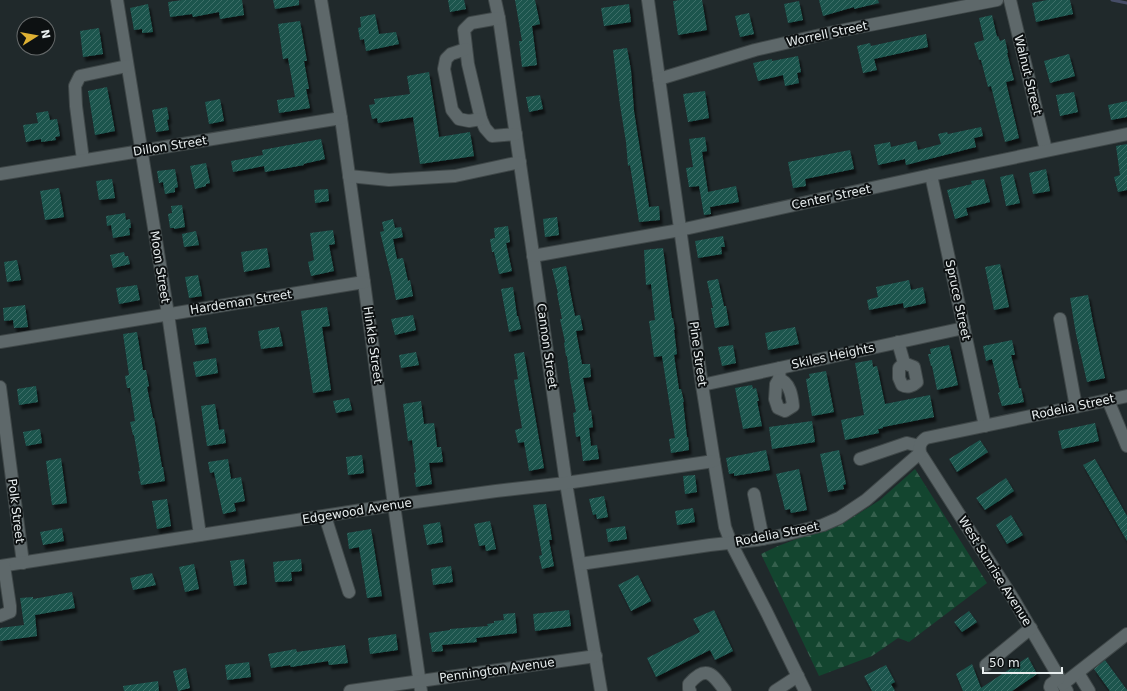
<svg xmlns="http://www.w3.org/2000/svg" width="1127" height="691" font-family="'DejaVu Sans',sans-serif">
<style>
.forest{fill:url(#forest-firs)}
.lines{fill:none;stroke-linecap:round;stroke-linejoin:round}
.stream{stroke:#464d67;stroke-width:3}
.building{fill:url(#building-hatch);filter:url(#shadow)}
.minor-casing{stroke:#3f4748;stroke-width:14}
.minor{stroke:#5e686a;stroke-width:12}
.labels{text-anchor:middle;stroke-width:4;stroke-linejoin:round;paint-order:stroke}
.street-label{font-size:12px;fill:#e8eeef;stroke:#0d1112}
</style>
<defs>
<pattern id="forest-firs" width="22" height="20" patternUnits="userSpaceOnUse"><rect width="22" height="20" fill="#13452f"/><path d="M5 1l3.5 6h-7zM16 11l3.5 6h-7z" fill="#35604d"/></pattern>
<pattern id="building-hatch" width="6" height="6" patternUnits="userSpaceOnUse"><rect width="6" height="6" fill="#1c554e"/><path d="M-1 1l2-2M0 6l6-6M5 7l2-2" fill="none" stroke="#3d6e68"/></pattern>
<filter id="shadow"><feDropShadow dx="2.5" dy="4.5" stdDeviation="1" flood-color="#0009"/></filter>
</defs>
<rect width="100%" height="100%" fill="#20292b"/>
<polygon class="forest" points="915,469 987,583 909,642 898,638 872,656 819,676 761,554 778,546 850,519 880,500"/>
<g class="lines">
<polyline class="stream" points="1112,0 1127,3"/>
</g>
<g class="building">
<polygon points="182,0 242,0 244,15 220,19 219,12 193,17 192,14 170,17 168,2"/>
<polygon points="273,0 299,0 299,5 275,9"/>
<polygon points="448,0 464,0 466,9 450,12"/>
<polygon points="515,0 535,0 540,24 532,26 537,65 522,67 519,41 522,41"/>
<polygon points="680,0 702,0 707,30 678,35 673,1"/>
<polygon points="819,0 878,0 879,3 854,9 854,7 823,16"/>
<polygon points="1047,0 1070,0 1073,14 1036,22 1032,3"/>
<polygon points="799,1 803,20 788,23 784,4"/>
<polygon points="148,4 153,32 142,33 142,29 134,30 130,8"/>
<polygon points="629,4 631,22 604,26 601,8"/>
<polygon points="749,13 754,34 740,37 735,16"/>
<polygon points="375,14 379,34 396,32 399,44 366,51 364,39 360,40 358,28 361,27 360,17"/>
<polygon points="992,15 997,37 998,36 1000,41 1005,39 1008,53 1007,53 1014,80 1006,82 1019,138 1005,142 991,86 988,87 981,60 979,60 974,43 984,40 979,18"/>
<polygon points="300,21 307,61 304,61 309,89 306,89 310,108 279,113 277,100 295,97 288,58 283,59 278,24"/>
<polygon points="99,28 103,54 83,57 80,31"/>
<polygon points="926,34 928,47 874,59 877,70 863,73 857,46 870,43 871,46"/>
<polygon points="627,48 631,70 634,111 649,207 659,206 660,220 639,222 630,165 628,166 626,142 620,105 613,50"/>
<polygon points="1069,54 1075,76 1050,83 1044,61"/>
<polygon points="798,56 801,72 797,73 799,83 785,86 783,75 758,81 753,63 772,59 772,61"/>
<polygon points="429,72 439,137 470,132 474,156 420,164 413,117 378,123 377,118 372,119 369,105 375,104 374,99 410,94 407,76"/>
<polygon points="107,87 115,131 95,135 88,91"/>
<polygon points="705,91 709,118 688,122 683,94"/>
<polygon points="1074,92 1078,112 1060,116 1056,95"/>
<polygon points="540,95 543,109 529,112 526,97"/>
<polygon points="220,99 224,121 209,124 205,102"/>
<polygon points="1127,101 1127,117 1111,120 1108,105"/>
<polygon points="167,107 169,119 167,120 169,130 156,132 152,110"/>
<polygon points="48,111 50,120 57,119 60,136 55,137 56,140 41,142 41,139 26,142 23,125 38,123 36,113"/>
<polygon points="981,127 983,136 974,138 976,147 906,165 905,159 878,165 874,145 890,142 891,147 916,141 918,150 941,144 938,134 947,132 948,134"/>
<polygon points="705,137 707,151 702,152 708,192 736,186 739,202 710,207 711,214 704,215 699,186 689,187 686,168 693,167 689,139"/>
<polygon points="321,139 325,159 303,164 304,165 265,172 264,166 233,172 231,161 263,155 262,150"/>
<polygon points="1127,144 1127,190 1118,192 1114,177 1120,175 1116,146"/>
<polygon points="850,150 854,169 805,179 806,186 793,188 788,162"/>
<polygon points="206,163 210,183 206,184 206,186 195,189 190,166"/>
<polygon points="175,169 178,187 175,188 175,192 165,194 163,182 159,183 157,171"/>
<polygon points="1046,169 1050,191 1033,194 1029,173"/>
<polygon points="1013,174 1020,203 1006,206 1000,177"/>
<polygon points="112,179 115,198 99,200 96,181"/>
<polygon points="984,179 990,202 966,208 968,215 955,219 947,190 972,184 971,181"/>
<polygon points="59,188 64,217 45,220 40,191"/>
<polygon points="328,189 329,201 315,203 314,190"/>
<polygon points="182,205 185,227 174,229 174,228 170,228 168,214 172,213 171,206"/>
<polygon points="125,213 126,220 130,219 131,228 129,228 130,235 113,238 111,225 107,226 106,216"/>
<polygon points="557,217 559,235 545,237 543,219"/>
<polygon points="393,219 395,228 401,227 403,237 393,239 397,259 403,258 408,281 410,280 413,296 396,300 391,276 380,232 384,231 382,222"/>
<polygon points="508,226 510,242 506,243 512,271 499,274 494,252 492,252 490,239 495,238 494,228"/>
<polygon points="333,230 335,244 329,245 334,271 311,276 308,262 314,260 310,233"/>
<polygon points="196,231 199,245 184,247 182,234"/>
<polygon points="723,236 725,247 721,247 722,254 698,258 695,241"/>
<polygon points="267,248 270,267 244,272 241,252"/>
<polygon points="663,248 672,318 673,318 675,330 674,330 677,354 674,355 679,389 681,389 684,402 683,402 687,437 688,437 689,450 671,453 669,439 675,438 672,420 662,356 654,357 649,321 655,320 651,284 646,285 644,250"/>
<polygon points="124,252 125,256 128,256 130,264 113,268 110,255"/>
<polygon points="17,260 21,280 7,282 4,262"/>
<polygon points="1000,264 1009,307 994,310 985,267"/>
<polygon points="566,266 569,280 568,280 575,316 580,315 583,330 576,331 582,364 590,364 591,377 583,378 589,411 591,410 593,427 589,428 591,446 597,445 599,459 583,461 580,436 576,437 573,413 576,412 570,380 567,356 566,356 564,343 565,342 560,319 562,319 557,293 558,293 552,269"/>
<polygon points="198,275 202,296 189,298 185,277"/>
<polygon points="718,279 724,306 726,306 729,325 715,328 711,308 713,308 707,281"/>
<polygon points="909,280 911,290 923,287 926,303 904,308 903,303 869,310 867,300 878,297 876,287"/>
<polygon points="137,285 140,300 119,304 116,288"/>
<polygon points="513,287 517,316 518,316 521,329 509,332 501,289"/>
<polygon points="1088,295 1093,322 1105,378 1087,382 1076,334 1070,298"/>
<polygon points="25,305 28,327 14,328 13,320 4,321 3,308"/>
<polygon points="327,307 330,326 322,327 331,390 313,393 301,311"/>
<polygon points="413,315 416,330 395,335 391,319"/>
<polygon points="206,327 209,343 195,345 192,329"/>
<polygon points="279,327 283,346 261,349 258,331"/>
<polygon points="795,327 799,344 768,350 765,333"/>
<polygon points="137,332 143,370 146,370 149,386 147,387 153,418 154,418 162,467 163,467 165,481 141,485 138,471 140,471 134,435 133,435 130,422 135,421 130,388 127,388 125,376 129,375 123,334"/>
<polygon points="1012,340 1015,355 1011,355 1019,388 1021,388 1024,402 1002,406 998,393 1000,392 992,359 986,361 983,346"/>
<polygon points="733,345 736,363 722,366 718,347"/>
<polygon points="949,345 958,385 937,390 932,366 931,366 928,354 931,354 930,349"/>
<polygon points="416,352 419,365 401,368 399,355"/>
<polygon points="524,352 544,468 529,471 524,442 518,443 515,430 522,428 514,380 518,379 514,354"/>
<polygon points="216,358 218,373 196,377 193,362"/>
<polygon points="872,360 873,367 877,366 885,404 930,395 934,417 883,427 883,428 878,429 879,433 845,440 841,420 864,415 855,363"/>
<polygon points="826,371 834,412 812,416 806,379 810,378 809,374"/>
<polygon points="752,385 753,389 756,388 759,401 757,401 762,426 743,429 735,388"/>
<polygon points="36,386 38,402 19,405 17,389"/>
<polygon points="349,398 352,410 336,413 333,401"/>
<polygon points="421,401 424,424 434,423 437,447 441,447 443,462 429,463 432,484 416,487 414,473 416,472 412,440 408,441 403,404"/>
<polygon points="215,404 219,430 224,429 226,443 207,446 201,406"/>
<polygon points="812,421 815,442 772,449 769,427"/>
<polygon points="1095,423 1099,441 1062,449 1058,431"/>
<polygon points="40,429 42,443 26,446 23,432"/>
<polygon points="980,440 988,452 957,472 949,459"/>
<polygon points="766,450 770,470 734,476 734,473 729,474 726,458"/>
<polygon points="839,450 846,484 843,485 844,489 828,492 820,454"/>
<polygon points="362,455 364,473 348,475 346,457"/>
<polygon points="61,458 67,503 52,505 46,461"/>
<polygon points="228,459 231,479 241,477 245,501 234,503 236,511 223,514 214,472 210,473 208,462"/>
<polygon points="1095,459 1127,516 1127,541 1083,465"/>
<polygon points="799,469 807,510 791,513 790,509 785,510 776,474"/>
<polygon points="695,475 697,492 685,494 683,476"/>
<polygon points="1006,478 1014,491 985,510 976,498"/>
<polygon points="604,496 608,517 597,519 596,514 593,515 589,499"/>
<polygon points="167,499 171,526 157,529 152,501"/>
<polygon points="546,504 552,540 549,540 554,566 542,569 539,556 542,555 533,505"/>
<polygon points="693,508 695,522 677,525 675,511"/>
<polygon points="1011,515 1023,535 1007,544 996,525"/>
<polygon points="490,521 496,549 486,551 485,545 479,546 474,524"/>
<polygon points="440,522 443,542 427,545 423,525"/>
<polygon points="625,526 627,539 608,542 606,529"/>
<polygon points="62,528 64,541 43,545 40,532"/>
<polygon points="371,529 382,596 367,598 359,547 349,549 347,533"/>
<polygon points="244,559 247,584 234,586 230,561"/>
<polygon points="301,559 302,571 291,572 292,581 275,582 273,562"/>
<polygon points="194,564 199,589 185,592 179,567"/>
<polygon points="451,566 453,582 433,585 431,569"/>
<polygon points="152,573 156,585 133,590 130,578"/>
<polygon points="638,575 651,601 631,611 618,585"/>
<polygon points="72,592 75,608 35,615 37,636 0,641 0,628 24,625 20,598 33,597 33,599"/>
<polygon points="569,610 571,626 535,631 533,614"/>
<polygon points="714,610 733,651 715,660 710,650 656,677 647,658 700,632 693,619"/>
<polygon points="969,611 977,622 962,632 954,622"/>
<polygon points="515,613 517,633 476,638 477,642 442,645 443,651 432,652 429,633 450,630 450,629 488,626 487,624 494,623 494,621 504,620 503,614"/>
<polygon points="396,634 398,650 370,654 368,638"/>
<polygon points="345,645 348,663 329,665 328,661 291,667 290,665 271,668 268,654 296,649 297,652"/>
<polygon points="1028,657 1037,674 1012,691 963,691 956,674 972,664 981,688"/>
<polygon points="1105,660 1127,690 1127,691 1110,691 1094,669"/>
<polygon points="249,662 251,677 227,680 225,665"/>
<polygon points="886,665 895,682 891,684 895,691 872,691 864,676"/>
<polygon points="186,668 190,688 178,691 173,671"/>
<polygon points="158,681 159,691 124,691 123,686"/>
</g>
<g class="lines">
<g class="minor-casing">
<g id="minor">
<polyline points="117,0 168,314 200,535"/>
<polyline points="321,0 341,118 364,282 394,505 421,691"/>
<polyline points="495,0 499,18 566,483 601,691"/>
<polyline points="648,0 702,385 714,461 725,527 731,543 766,611 805,691"/>
<polyline points="1010,0 1046,150"/>
<polyline points="499,18 471,23 464,30 468,64 481,119 485,128 492,136 516,134"/>
<polyline points="466,49 451,54 446,59 444,69 452,110 459,119 469,121 481,119"/>
<polyline points="659,79 755,50 829,33 997,0"/>
<polyline points="83,160 76,106 75,86 80,76 127,66"/>
<polyline points="0,174 341,118"/>
<polyline points="931,175 985,426"/>
<polyline points="349,176 389,180 455,176 520,162"/>
<polyline points="533,256 680,230 931,175 1127,134"/>
<polyline points="1060,319 1076,407"/>
<polyline points="0,342 364,282"/>
<path d="M898 342 904 363 914 367 917 382C913 386 907 388 902 385L899 378V368L904 363"/>
<path d="M779 379C790 382 792 396 793 406L785 411 778 408 775 399 776 384 779 379 780 368"/>
<polyline points="702,385 964,328"/>
<polyline points="0,387 23,563"/>
<polyline points="1108,400 1127,446"/>
<polyline points="920,453 1014,600 1067,691"/>
<polyline points="860,459 907,443 919,446"/>
<polyline points="754,494 763,539"/>
<polyline points="325,516 349,592"/>
<path d="M580 564 710 545 756 540 784 535 823 525 839 518 866 500 920 453C919 446 920 442 926 438L1127 396"/>
<polyline points="0,566 394,505 496,491 566,483 714,461"/>
<polyline points="0,616 10,612 10,606 4,566"/>
<polyline points="986,665 1031,628"/>
<polyline points="1078,673 1089,691"/>
<polyline points="1063,684 1127,634"/>
<polyline points="350,691 596,656"/>
<path d="M690 691 689 689V684C706 664 713 674 725 691"/>
<polyline points="775,691 798,676"/>
<polyline points="1053,691 1050,687 1051,684 1059,678"/>
</g>
</g>
<use href="#minor" class="minor"/>
</g>
<g class="labels">
<g class="street-label">
<text transform="translate(827 34) rotate(-12)" y="4">Worrell Street</text>
<text transform="translate(1028 75) rotate(76)" y="4">Walnut Street</text>
<text transform="translate(170 146) rotate(-9)" y="4">Dillon Street</text>
<text transform="translate(831 197) rotate(-12)" y="4">Center Street</text>
<text transform="translate(160 267) rotate(81)" y="4">Moon Street</text>
<text transform="translate(958 300) rotate(78)" y="4">Spruce Street</text>
<text transform="translate(241 302) rotate(-9)" y="4">Hardeman Street</text>
<text transform="translate(373 345) rotate(82)" y="4">Hinkle Street</text>
<text transform="translate(547 346) rotate(82)" y="4">Cannon Street</text>
<text transform="translate(698 354) rotate(82)" y="4">Pine Street</text>
<text transform="translate(833 356) rotate(-12)" y="4">Skiles Heights</text>
<text transform="translate(1073 407) rotate(-12)" y="4">Rodelia Street</text>
<text transform="translate(16 511) rotate(83)" y="4">Polk Street</text>
<text transform="translate(357 511) rotate(-9)" y="4">Edgewood Avenue</text>
<text transform="translate(777 534) rotate(-11)" y="4">Rodelia Street</text>
<text transform="translate(995 571) rotate(58)" y="4">West Sunrise Avenue</text>
<text transform="translate(497 670) rotate(-8)" y="4">Pennington Avenue</text>
</g>
</g>
<g transform="translate(36 36) rotate(79)"><circle r="19" fill="#0d1112" stroke="#65696a"/>
<path d="M0-3L7 15L0 10L-7 15Z" fill="#deb133"/>
<text y="-6" font-size="11" font-weight="bold" text-anchor="middle" fill="#e8eeef">N</text>
</g>
<path d="M983 667v6h79v-6" fill="none" stroke="#e8eeef" stroke-width="2"/>
<text x="989" y="667" font-size="12" fill="#e8eeef" stroke="#0d1112" stroke-width="3" paint-order="stroke">50 m</text>
</svg>
